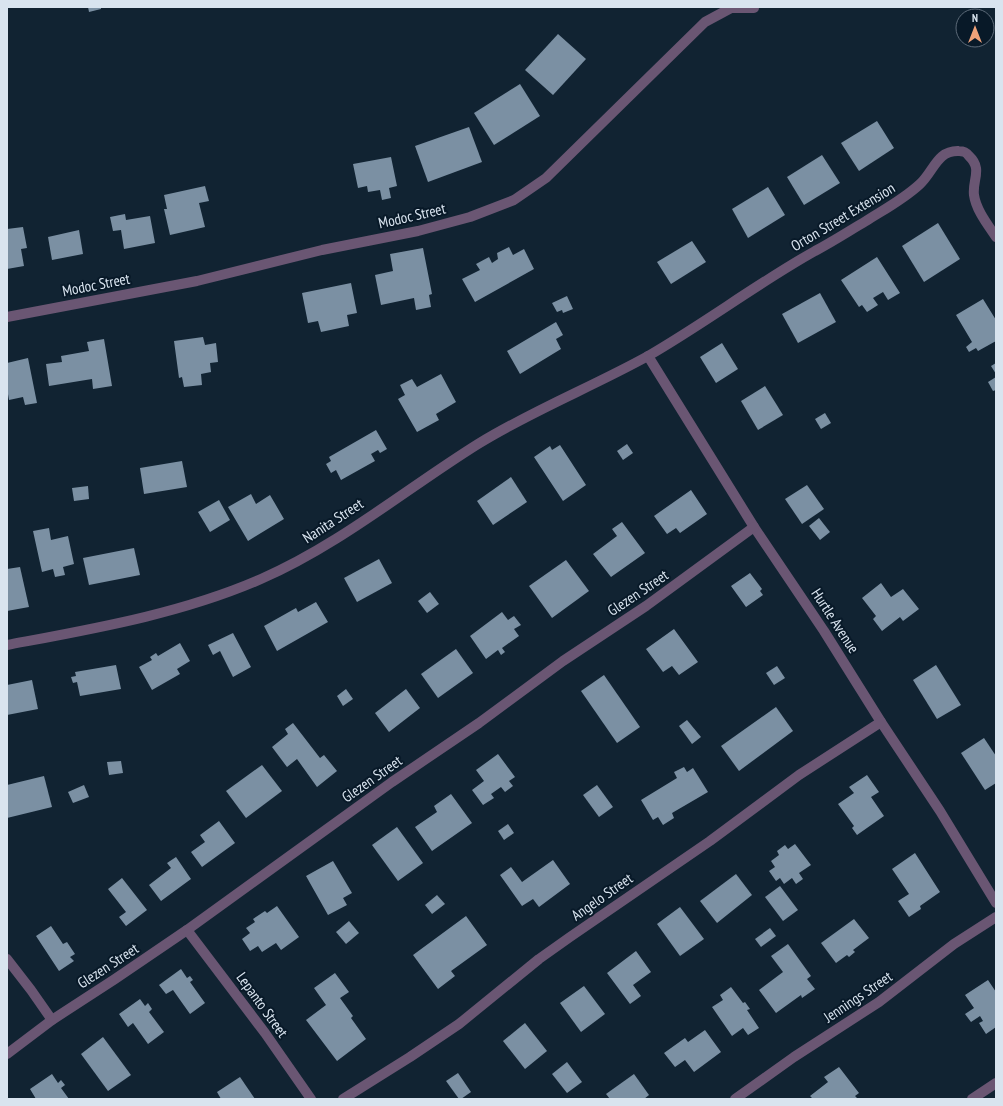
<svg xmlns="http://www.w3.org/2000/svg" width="1003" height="1106" font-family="'PT Sans Narrow',sans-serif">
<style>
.building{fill:#7b90a3}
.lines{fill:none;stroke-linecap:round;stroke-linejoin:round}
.minor{stroke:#6a5673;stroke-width:10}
.labels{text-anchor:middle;stroke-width:4;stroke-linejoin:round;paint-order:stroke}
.street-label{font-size:15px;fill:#d9e4ef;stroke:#081928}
</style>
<rect width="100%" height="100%" fill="#112332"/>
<g class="building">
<polygon points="88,7 101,7 101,9 89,12"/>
<polygon points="558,34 586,59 553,95 525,70"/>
<polygon points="520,84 540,116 494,145 474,113"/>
<polygon points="877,121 894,148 859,171 841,143"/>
<polygon points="469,127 482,162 428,182 415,146"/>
<polygon points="822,155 840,183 804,205 787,177"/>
<polygon points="391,157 397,186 389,188 391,198 382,200 380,190 368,192 367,186 358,188 353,164"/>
<polygon points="205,186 209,201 199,203 205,227 170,235 164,209 167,209 164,195"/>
<polygon points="768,187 785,215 748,238 732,209"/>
<polygon points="125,214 126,220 150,216 155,243 124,249 121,230 113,231 110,217"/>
<polygon points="938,223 960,259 924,282 902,246"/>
<polygon points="23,227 27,248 21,249 24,266 7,269 7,229"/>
<polygon points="79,230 83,254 52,260 48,237"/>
<polygon points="692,241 706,262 671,284 657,262"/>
<polygon points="509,247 513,255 524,249 534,269 475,302 462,279 480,270 476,264 489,257 492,263 498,259 497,253"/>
<polygon points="423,248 432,294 429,295 431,307 416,310 414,298 381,305 375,275 393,271 390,254"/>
<polygon points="877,257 900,293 888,300 883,292 873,298 878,305 867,312 862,305 859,307 841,280"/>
<polygon points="351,283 357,313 347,315 349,326 321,332 318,321 308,323 302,293"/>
<polygon points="820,293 836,322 798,343 782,314"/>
<polygon points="567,296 573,309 563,313 562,310 557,312 552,303"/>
<polygon points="983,299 996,320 996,341 978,351 976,348 969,352 966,347 972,342 956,315"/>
<polygon points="556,322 563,335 556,339 561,349 520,374 507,351"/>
<polygon points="203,337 205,345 216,343 218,362 210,363 211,372 201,374 202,385 184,387 182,377 179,378 174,341"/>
<polygon points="104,339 112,386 93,389 92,379 49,386 46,364 62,362 61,356 89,351 87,342"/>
<polygon points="722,343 738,369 716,383 700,357"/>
<polygon points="28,358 37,403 25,405 23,397 9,400 7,388 7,363"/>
<polygon points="996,363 996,374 991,366"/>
<polygon points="441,374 456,402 436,414 439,420 417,432 398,399 405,395 400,385 412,379 417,387"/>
<polygon points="996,377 996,390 993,391 988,382"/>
<polygon points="765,386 783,415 758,430 741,401"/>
<polygon points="825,413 831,423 821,429 815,419"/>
<polygon points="376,430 387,449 380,453 378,450 371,454 375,461 341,480 336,470 331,473 326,464 331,461 329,457"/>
<polygon points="627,444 633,453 623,460 617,451"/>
<polygon points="560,445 586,485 563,501 534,457 550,446 552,450"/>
<polygon points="182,461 187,487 144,494 140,468"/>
<polygon points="511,477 527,502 493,525 477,501"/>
<polygon points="807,485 824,509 802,524 785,499"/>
<polygon points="88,486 89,499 74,501 72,488"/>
<polygon points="691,490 707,514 680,533 676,528 667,534 654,516"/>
<polygon points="251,494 256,504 270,495 284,519 248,541 228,507"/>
<polygon points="219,500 230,520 210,532 198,512"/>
<polygon points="819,518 830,532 820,540 809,526"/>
<polygon points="622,522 645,553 611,577 593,554 617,536 612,529"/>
<polygon points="49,528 51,540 68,536 74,564 63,567 65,575 55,577 53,569 42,572 33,531"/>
<polygon points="134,548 140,575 89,585 83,558"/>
<polygon points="379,559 392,583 357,602 344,578"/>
<polygon points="566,560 589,591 552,618 529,586"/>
<polygon points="20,567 29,607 7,611 7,569"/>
<polygon points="750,573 762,589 760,591 763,595 746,607 731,586"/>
<polygon points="881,583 891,597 903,589 919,609 903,621 900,617 882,631 873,619 876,616 862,598"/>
<polygon points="430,592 439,604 427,613 418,601"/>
<polygon points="316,602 328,622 277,651 264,626 296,608 298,612"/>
<polygon points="502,612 508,620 514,616 521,625 514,629 519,636 502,648 505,652 501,655 498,650 486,659 470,636"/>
<polygon points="674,629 698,662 679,675 672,666 663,672 646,649"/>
<polygon points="233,633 251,667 233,677 220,651 213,655 208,645"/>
<polygon points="180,643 190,661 177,669 180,674 152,690 139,667 152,660 150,657 156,653 158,656"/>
<polygon points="456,649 473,673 438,698 421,674"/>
<polygon points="116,665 121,689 80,696 77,682 73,683 71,677 76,676 75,672"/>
<polygon points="936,665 961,705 937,719 913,680"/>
<polygon points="777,666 785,678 774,685 766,673"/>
<polygon points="604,675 640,727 617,743 581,691"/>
<polygon points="32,680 38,709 7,715 7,685"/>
<polygon points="346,689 353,699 343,706 337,696"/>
<polygon points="406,689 420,708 389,732 375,713"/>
<polygon points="776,707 793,731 739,771 721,746"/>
<polygon points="687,720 701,737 692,744 679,726"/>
<polygon points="293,723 320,758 324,755 337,771 317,787 297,759 287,767 272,747 288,734 285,729"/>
<polygon points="984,738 996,756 996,783 985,790 961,753"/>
<polygon points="498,754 515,777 509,781 513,786 505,792 501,787 491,794 494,798 483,805 472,790 484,781 476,770"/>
<polygon points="121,761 123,773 109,775 107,762"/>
<polygon points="262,765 282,791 246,818 226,791"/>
<polygon points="684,767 687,772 693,768 708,792 672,813 674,818 663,825 658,817 653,820 641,800 677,778 674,772"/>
<polygon points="867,775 879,792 871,797 884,816 857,835 852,828 854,826 838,804 854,793 849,787"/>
<polygon points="44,776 52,807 7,818 7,785"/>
<polygon points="84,785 89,797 73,803 68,792"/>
<polygon points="597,785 613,807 599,817 583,795"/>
<polygon points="451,794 472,823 432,851 415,827 437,812 434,806"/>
<polygon points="219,821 235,843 202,867 191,852 205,842 200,835"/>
<polygon points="508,824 514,833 504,840 498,831"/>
<polygon points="397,827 423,863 398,881 372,845"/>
<polygon points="795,844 811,865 799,873 803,879 796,884 792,878 784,884 780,878 776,881 769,871 775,867 771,861 779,855 777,851 785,845 788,849"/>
<polygon points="915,853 940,892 920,906 921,909 909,917 898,901 909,894 892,869"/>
<polygon points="176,857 191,879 161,901 149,885 171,868 167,863"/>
<polygon points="553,860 570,884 539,907 533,899 522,906 500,875 511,867 522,882"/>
<polygon points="333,861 352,893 343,898 347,905 328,915 306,876"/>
<polygon points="736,874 752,895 717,923 700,901"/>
<polygon points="122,878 147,910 126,926 119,917 126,912 108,889"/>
<polygon points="780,886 798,910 783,921 765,897"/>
<polygon points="437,895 445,904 432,914 425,905"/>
<polygon points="277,906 299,937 281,950 276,943 262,952 258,946 250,951 242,939 250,933 246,928 255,922 253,919 265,911 267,913"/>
<polygon points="680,907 704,939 680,956 657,924"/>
<polygon points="466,916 487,945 451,971 455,976 438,989 413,955"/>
<polygon points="854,919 869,938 853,950 855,952 849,957 847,955 836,963 821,943"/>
<polygon points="349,921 359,933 346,944 336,932"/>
<polygon points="51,926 63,944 67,942 75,954 70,957 74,961 59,971 36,936"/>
<polygon points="770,928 776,936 761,947 755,939"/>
<polygon points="788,944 811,976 807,979 815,989 802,998 801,995 776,1013 759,990 783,972 771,956"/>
<polygon points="636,951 651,972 633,985 641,996 630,1004 607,973"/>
<polygon points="181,969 187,978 190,976 193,980 190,982 205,1003 190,1014 173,990 166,994 159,985"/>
<polygon points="335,973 349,992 340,998 353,1016 351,1018 366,1039 337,1061 306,1020 326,1005 314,988"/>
<polygon points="988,980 996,992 996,1027 986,1034 979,1023 983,1021 980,1016 971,1022 965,1014 974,1008 965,995"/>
<polygon points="584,986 605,1014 581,1032 560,1003"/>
<polygon points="731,987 743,1003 745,1002 750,1009 747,1010 759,1028 748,1035 743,1028 732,1036 712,1007 723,1000 720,995"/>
<polygon points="140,999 145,1006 148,1003 152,1009 149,1012 164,1032 148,1044 133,1023 128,1027 119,1014"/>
<polygon points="525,1023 547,1051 525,1069 503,1041"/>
<polygon points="705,1030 721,1052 694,1072 685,1060 675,1067 664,1053 685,1038 688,1042"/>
<polygon points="103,1037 131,1075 108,1091 81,1054"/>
<polygon points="567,1062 582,1082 567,1093 552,1074"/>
<polygon points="839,1067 859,1093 855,1096 858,1099 813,1099 810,1096 828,1082 824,1077"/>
<polygon points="458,1073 471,1092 461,1099 459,1099 446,1081"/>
<polygon points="52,1074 58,1083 61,1080 65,1085 61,1088 69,1099 36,1099 30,1089"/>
<polygon points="634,1074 649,1095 644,1099 610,1099 606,1094"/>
<polygon points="240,1077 255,1099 221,1099 217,1092"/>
</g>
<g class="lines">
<g class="minor">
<polyline points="7,317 197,281 322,250 418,231 470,217 514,200 546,178 705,22 731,8 754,8"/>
<polyline points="648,356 754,527 824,631 881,722 940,811 996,903"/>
<path d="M7 645C92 629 181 614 261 579 339 545 406 489 478 444 533 410 592 387 648 356 705 323 758 283 815 251 832 242 849 231 866 221 885 209 904 199 920 184 934 171 937 150 959 151 964 151 966 152 969 156 983 169 972 180 974 195 976 210 988 225 996 237"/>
<polyline points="187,930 265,1033 311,1099"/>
<polyline points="7,959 31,990 52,1020"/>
<polyline points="7,1054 52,1020 115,979 187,930 392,782 479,723 563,661 646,606 754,527"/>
<polyline points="343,1099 410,1057 459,1024 539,959 570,937 710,841 799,775 881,722"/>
<polyline points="735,1099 794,1057 879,1002 954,944 996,917"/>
<polyline points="972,1099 996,1083"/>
</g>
</g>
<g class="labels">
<g class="street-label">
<text transform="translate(412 216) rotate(-13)" y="5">Modoc Street</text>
<text transform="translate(843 217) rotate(-31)" y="5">Orton Street Extension</text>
<text transform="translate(96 285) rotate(-11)" y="5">Modoc Street</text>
<text transform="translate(333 521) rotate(-33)" y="5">Nanita Street</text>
<text transform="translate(638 593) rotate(-34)" y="5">Glezen Street</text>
<text transform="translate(835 621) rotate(57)" y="5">Hurtle Avenue</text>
<text transform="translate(372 779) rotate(-35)" y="5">Glezen Street</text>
<text transform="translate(602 897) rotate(-35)" y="5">Angelo Street</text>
<text transform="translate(108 966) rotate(-33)" y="5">Glezen Street</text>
<text transform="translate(858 997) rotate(-34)" y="5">Jennings Street</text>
<text transform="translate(262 1005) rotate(54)" y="5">Lepanto Street</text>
</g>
</g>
<rect width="1003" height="1106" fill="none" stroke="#d9e4ef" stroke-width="16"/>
<g transform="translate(975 28)"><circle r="19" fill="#081928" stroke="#5c6a78"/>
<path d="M0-3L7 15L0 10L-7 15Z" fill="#f0a279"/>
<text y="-6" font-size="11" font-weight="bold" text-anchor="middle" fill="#d9e4ef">N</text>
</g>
</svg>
